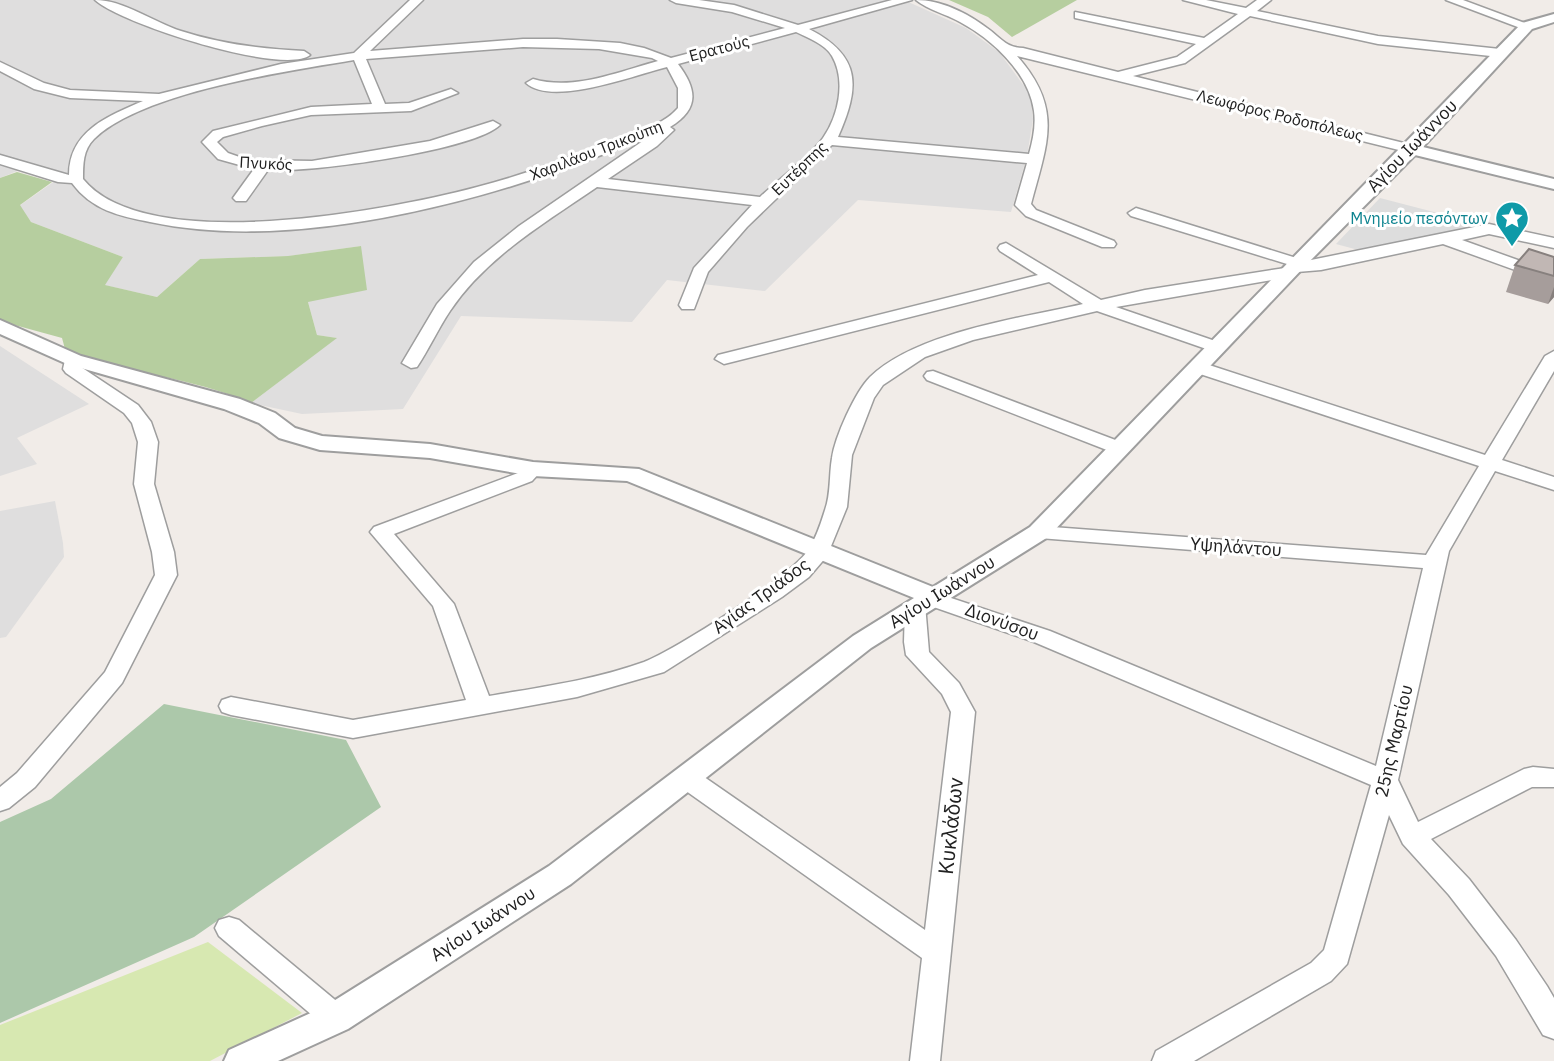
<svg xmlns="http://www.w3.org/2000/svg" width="1554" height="1061" font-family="'IBM Plex Sans',sans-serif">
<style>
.residential{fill:#dfdede}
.grass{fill:#d7e8b1}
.forest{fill:#b6ce9f}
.cemetery{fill:#acc8aa}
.parking{fill:#ddd}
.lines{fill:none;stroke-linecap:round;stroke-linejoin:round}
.minor-casing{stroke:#9e9e9e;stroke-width:3}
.tertiary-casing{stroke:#9e9e9e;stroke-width:4}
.minor{fill:#fff;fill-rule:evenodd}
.tertiary{fill:#fff;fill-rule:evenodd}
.wall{fill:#a69d9b}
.shaded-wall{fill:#87807e}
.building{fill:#c1b7b4;stroke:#87807e;stroke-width:2}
.labels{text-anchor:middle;stroke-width:6;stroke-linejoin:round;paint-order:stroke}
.far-street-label{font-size:16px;fill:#212121;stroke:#fff}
.far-culture-label{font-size:16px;fill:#0d838f;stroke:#fff;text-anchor:end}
.street-label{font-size:18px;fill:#212121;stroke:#fff}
.near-street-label{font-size:21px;fill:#212121;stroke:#fff}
</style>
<rect width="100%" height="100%" fill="#f1ece8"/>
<g class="residential">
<polygon points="0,0 904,0 966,28 999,52 1030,94 1033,119 1027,156 1011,212 858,200 765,291 667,280 632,322 461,316 403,409 302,414 251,403 336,338 317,335 308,302 361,246 289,256 200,259 157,297 104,285 123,257 31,222 19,206 62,176 32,165 0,178"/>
<polygon points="0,346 89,404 17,438 37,464 0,476"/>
<polygon points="55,501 63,543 64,557 6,637 0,638 0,511"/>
</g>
<polygon class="grass" points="208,942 302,1013 210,1061 0,1061 0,1025"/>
<g class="forest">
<polygon points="949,0 1077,0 1012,37 988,17"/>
<path d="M17 172 52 182 20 205 31 222 123 257 105 285 157 297 200 259 288 256 361 246 367 290 308 302 317 335 337 338 251 403C192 377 125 374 65 349L62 338 0 321V178Z"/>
</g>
<polygon class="cemetery" points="164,704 346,740 381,807 194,937 0,1023 0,822 51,799"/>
<polygon class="parking" points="1380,198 1480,224 1475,229 1366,252 1336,244"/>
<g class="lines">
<g class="minor-casing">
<g id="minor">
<path d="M95 0C124 0 153 22 181 31 221 44 262 49 304 51L310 55C284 76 121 24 95 0Z"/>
<path d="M410 0H423L370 51 523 39H557L620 43 644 48 671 58 785 28 732 12 676 3 670 0H699L734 5 798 25 892 0H912L809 29C862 56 860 87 838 137L1029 154C1033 140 1036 125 1034 111 1029 73 992 39 960 22 946 14 928 10 916 0 941 0 967 13 987 28 1000 37 1006 48 1023 48L1118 72 1177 57 1196 44 1075 18V12L1204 38 1238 14 1183 0H1206L1246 8 1257 0H1271L1257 11 1378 36 1500 49 1506 53 1500 57 1378 44 1250 16 1185 63 1133 76 1416 146 1418 149 1411 153 1017 56C1064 109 1047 143 1031 204L1036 210 1114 241 1116 244 1114 247H1102L1026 216 1015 205 1027 163 832 145 747 227 708 272 694 309H682L679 305 694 268 752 205 597 187C545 223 486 257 450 311 438 329 429 349 417 367L411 368 402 363 437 304 474 262 519 226 653 134C512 195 304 255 150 222 119 216 92 210 72 183L58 182 0 164V155L69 175C69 131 108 116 143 101L70 98 34 89 0 71V62L44 83 70 90 159 94 281 64 354 53ZM796 32C808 38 825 44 832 56 846 80 839 115 823 138 810 156 778 180 760 197L608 179 657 146 674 130 670 127C700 109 697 89 678 64ZM523 47 599 49 652 58 658 61C617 72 574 91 533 79L526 83C552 107 635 75 667 67L678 88V108C661 128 626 135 602 145 561 161 520 176 477 187 391 210 146 257 83 179 83 164 83 150 94 139 142 92 288 71 354 60L372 104 311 107 213 131 202 142 218 159 254 169 233 198 236 201H246L268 170C309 173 473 151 500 125L493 121 430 141 312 161 248 160 228 153 217 142 223 137 262 126 311 115 411 111 458 93 451 89 409 103 385 104 366 59Z"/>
<polygon points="1446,0 1463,0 1533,26 1523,29"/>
<path d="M1136 208 1306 261 1489 224 1554 238V248L1489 234 1462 240 1554 273V284L1443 244 1321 270 1297 272 1289 277 1116 307 1221 343 1224 347 1221 351 1215 352 1097 311 973 340 925 357 883 385 874 398 852 455 847 507 827 556 809 577 782 597 664 672 577 697 353 738 231 715 222 712 219 706 222 700 231 697 353 720 466 700 433 606 370 532 374 527 518 473C525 465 529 462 540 465L543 469 532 481 394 534 454 604 489 696C541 687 594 680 644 662 675 650 792 576 809 549 816 538 821 523 825 510 831 494 829 475 832 458 835 437 855 392 870 377 917 332 1021 318 1083 304L1049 282 724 364 715 359 718 355 1038 275 1000 251 998 248 1000 245 1006 243 1101 300 1145 290 1285 268 1287 264 1131 216 1128 213Z"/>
<polygon points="1554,351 1554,371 1502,460 1554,477 1554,490 1495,471 1449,551 1398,780 1418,822 1524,769 1533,767 1554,769 1554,787 1532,787 1431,839 1469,879 1516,940 1547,986 1554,998 1554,1039 1543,1035 1496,956 1449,895 1403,844 1389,815 1347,964 1331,981 1194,1061 1152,1061 1156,1051 1311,963 1324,950 1371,785 1034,642 925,604 929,652 959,683 975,712 940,1061 910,1061 922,958 679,786 675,779 679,772 688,770 697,772 925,930 951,712 942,694 906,655 904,642 905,607 908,602 921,601 919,598 922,593 930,591 1050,631 1376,766 1423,568 1039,538 1032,537 1028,532 1032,527 1039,526 1426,555 1479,466 1191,371 1188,367 1197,362 1203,363 1485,455 1545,356"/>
<polygon points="74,355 83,360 81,367 138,405 151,422 158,442 154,484 174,552 177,575 122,683 35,787 9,808 0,811 0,787 17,773 105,672 155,575 152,552 134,484 138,442 132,423 124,413 66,373 63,369 65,360"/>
<polygon points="933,371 1126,444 1129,448 1119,454 1112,452 927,380 924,376 927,372"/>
<polygon points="229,917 239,920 346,1009 351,1018 346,1027 336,1031 326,1027 219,936 215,928 219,920"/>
</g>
</g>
<g class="tertiary-casing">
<polygon id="tertiary" points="1554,14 1554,22 1532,29 1423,147 1554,179 1554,189 1415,155 1305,266 1048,537 871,648 571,884 348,1029 278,1061 224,1061 229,1050 324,1007 549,866 853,636 914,598 627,481 533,476 430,458 320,450 279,438 259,423 224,409 67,364 0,334 0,320 81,356 240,399 275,413 295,428 322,436 430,444 533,462 639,469 933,587 1030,527 1522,23"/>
</g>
<use href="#minor" class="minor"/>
<use href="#tertiary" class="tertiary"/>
</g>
<polygon class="wall" points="1554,257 1554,297 1548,304 1506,292 1515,265"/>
<polygon class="shaded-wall" points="1554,287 1554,297 1548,304"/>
<polygon class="building" points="1529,249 1554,257 1554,276 1515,265"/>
<defs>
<g id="sight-pin" transform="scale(1.75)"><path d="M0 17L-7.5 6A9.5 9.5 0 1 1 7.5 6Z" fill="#0f9aa8" stroke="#fff"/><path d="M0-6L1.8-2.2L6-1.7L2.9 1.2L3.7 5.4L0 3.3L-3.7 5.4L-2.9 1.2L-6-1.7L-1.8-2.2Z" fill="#fff"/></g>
</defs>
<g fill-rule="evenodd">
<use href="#sight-pin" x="1512" y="218"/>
</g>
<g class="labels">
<g class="far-street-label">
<text transform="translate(719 48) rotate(-15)" y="6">Ερατούς</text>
<text transform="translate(1280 115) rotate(14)" y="6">Λεωφόρος Ροδοπόλεως</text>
<text transform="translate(596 150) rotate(-21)" y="6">Χαριλάου Τρικούπη</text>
<text transform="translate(266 163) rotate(3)" y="6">Πνυκός</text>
<text transform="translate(799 168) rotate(-44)" y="6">Ευτέρπης</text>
</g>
<g class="far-culture-label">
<text x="1488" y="224">Μνημείο πεσόντων</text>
</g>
<g class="street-label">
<text transform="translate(1412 146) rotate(-46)" y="6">Αγίου Ιωάννου</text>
<text transform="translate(1236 547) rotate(4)" y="6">Υψηλάντου</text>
<text transform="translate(942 592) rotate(-32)" y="6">Αγίου Ιωάννου</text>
<text transform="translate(761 596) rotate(-36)" y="6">Αγίας Τριάδος</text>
<text transform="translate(1002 622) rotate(20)" y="6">Διονύσου</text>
<text transform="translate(1394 741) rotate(-77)" y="6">25ης Μαρτίου</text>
<text transform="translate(483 924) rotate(-33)" y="6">Αγίου Ιωάννου</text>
</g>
<g class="near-street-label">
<text transform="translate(951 826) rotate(-84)" y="7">Κυκλάδων</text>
</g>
</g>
</svg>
